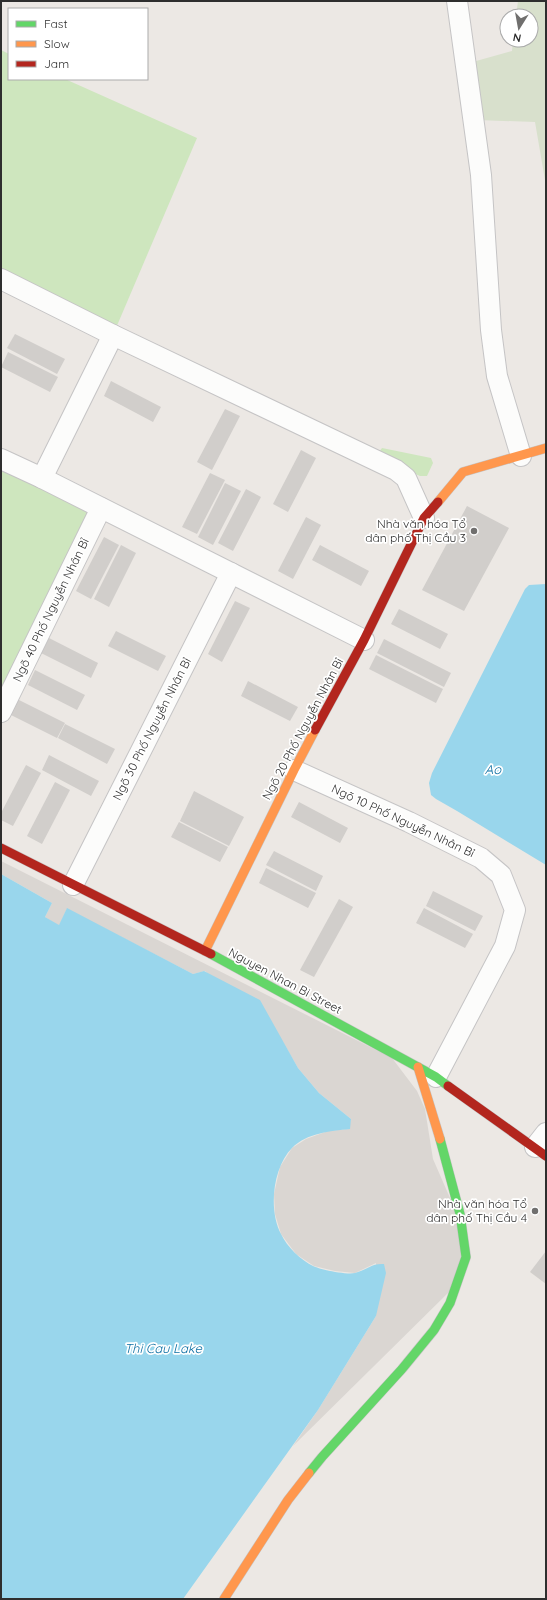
<svg xmlns="http://www.w3.org/2000/svg" width="547" height="1600" font-family="Quicksand,sans-serif">
<style>
.green{fill:#cee6be}
.cemetery{fill:#d8e0cc}
.plaza{fill:#dad6d2}
.water{fill:#99d6ec}
.building{fill:#d1cecb}
.lines{fill:none;stroke-linecap:round;stroke-linejoin:round}
.street-casing{stroke:#c5c4c5;stroke-width:22}
.fast-casing{stroke:#c5c4c5;stroke-width:10}
.slow-casing{stroke:#c5c4c5;stroke-width:10}
.jam-casing{stroke:#c5c4c5;stroke-width:10}
.street{stroke:#fcfcfb;stroke-width:20}
.fast{stroke:#63d668;stroke-width:9}
.slow{stroke:#ff974d;stroke-width:9}
.jam{stroke:#b3261e;stroke-width:9}
.poi-dot{fill:#706f6e;stroke:#fff;stroke-width:1.5}
.labels{text-anchor:middle;stroke-width:3.5;stroke-linejoin:round;paint-order:stroke}
.poi-label{font-size:12px;fill:#2e2e2e;stroke:#fff;text-anchor:end}
.street-label{font-size:12px;fill:#2e2e2e;stroke:#fff}
.water-label{font-size:13px;font-style:italic;fill:#0d6fa3;stroke:#fff}
</style>
<rect width="100%" height="100%" fill="#ece8e4"/>
<g class="green">
<polygon points="1,50 9,54 9,79 65,79 197,138 113,335 1,279"/>
<polygon points="382,448 431,458 433,463 427,476 420,476 388,462 379,452"/>
<polygon points="1,460 101,508 1,712"/>
</g>
<polygon class="cemetery" points="518,1 546,1 546,186 535,122 477,120 469,63 512,51 513,40 531,40 531,16 516,16"/>
<polygon class="plaza" points="1,861 392,1058 417,1091 425,1109 433,1159 457,1214 464,1257 450,1291 293,1446 318,1410 376,1316 376,1263 355,1273 335,1271 314,1266 296,1254 281,1234 275,1214 274,1194 280,1167 292,1148 306,1139 328,1131 349,1129 351,1119 319,1093 298,1068 283,1042 205,971 193,974 67,909 59,926 45,917 52,903 1,874"/>
<g class="water">
<polygon points="546,584 546,865 457,811 436,799 431,795 429,783 432,773 525,589 529,585"/>
<path d="M1 874 52 903 45 917 59 925 67 908 193 974 204 971 260 1000 298 1068 319 1093 351 1119 350 1129C330 1131 307 1133 292 1148 273 1167 268 1210 281 1234 287 1247 301 1260 313 1266 321 1270 347 1275 355 1273 367 1270 371 1263 384 1264L386 1273 376 1316 318 1410 183 1599H1Z"/>
</g>
<g class="building">
<polygon points="15,334 65,359 57,374 7,348"/>
<polygon points="8,352 58,377 50,392 1,367"/>
<polygon points="111,381 161,407 153,422 104,396"/>
<polygon points="225,409 240,416 212,470 197,462"/>
<polygon points="301,450 316,458 288,512 273,504"/>
<polygon points="210,473 225,480 197,534 182,527"/>
<polygon points="225,483 241,491 213,545 198,537"/>
<polygon points="246,489 261,497 233,551 218,543"/>
<polygon points="467,506 509,528 464,611 422,590"/>
<polygon points="306,517 321,525 293,579 278,571"/>
<polygon points="104,537 119,545 91,599 76,591"/>
<polygon points="121,545 136,553 109,607 94,599"/>
<polygon points="320,545 369,571 361,586 312,560"/>
<polygon points="235,601 250,608 222,662 208,654"/>
<polygon points="399,609 448,634 440,649 391,624"/>
<polygon points="116,631 166,656 158,671 108,646"/>
<polygon points="49,638 98,663 91,678 41,653"/>
<polygon points="384,639 451,673 444,687 377,653"/>
<polygon points="376,655 443,689 436,703 369,669"/>
<polygon points="35,670 85,695 77,710 28,685"/>
<polygon points="248,681 298,707 290,721 241,696"/>
<polygon points="15,698 65,723 57,738 7,713"/>
<polygon points="65,724 115,749 107,764 58,738"/>
<polygon points="49,755 99,781 91,796 42,770"/>
<polygon points="26,765 41,773 13,826 1,820 1,813"/>
<polygon points="55,782 70,790 42,844 27,836"/>
<polygon points="194,791 244,817 229,846 180,821"/>
<polygon points="299,802 348,828 340,843 291,817"/>
<polygon points="179,822 228,847 220,862 171,837"/>
<polygon points="274,851 323,876 316,891 266,865"/>
<polygon points="266,868 316,893 308,908 259,883"/>
<polygon points="433,891 483,916 475,931 426,906"/>
<polygon points="339,899 353,907 314,977 300,970"/>
<polygon points="424,908 473,934 465,948 416,923"/>
<polygon points="546,1251 546,1284 530,1272"/>
</g>
<g class="lines">
<g class="street-casing">
<g id="street">
<polyline points="457,1 481,175 491,330 497,376 521,456"/>
<polyline points="1,279 113,335 396,470 406,478 424,518"/>
<polyline points="1,459 42,478 364,640"/>
<polyline points="42,478 113,335"/>
<polyline points="1,712 101,508"/>
<polyline points="294,770 409,822 481,858 501,875 515,910 505,946 436,1077"/>
<polyline points="73,885 231,573"/>
<polyline points="535,1147 546,1133"/>
</g>
</g>
<g class="fast-casing">
<g id="fast">
<polyline points="211,954 436,1077 448,1086"/>
<polyline points="309,1473 322,1457 402,1369 434,1330 450,1303 466,1257 460,1214 440,1139"/>
</g>
</g>
<g class="slow-casing">
<g id="slow">
<polyline points="438,502 463,472 546,448"/>
<polyline points="205,951 294,770 315,730"/>
<polyline points="418,1067 440,1139"/>
<polyline points="224,1599 288,1500 309,1473"/>
</g>
</g>
<g class="jam-casing">
<g id="jam">
<polyline points="315,730 364,640 424,518 438,502"/>
<polyline points="1,848 211,954"/>
<polyline points="448,1086 546,1156"/>
</g>
</g>
<use href="#street" class="street"/>
<use href="#fast" class="fast"/>
<use href="#slow" class="slow"/>
<use href="#jam" class="jam"/>
</g>
<g class="poi-dot">
<circle cx="474" cy="531" r="4"/>
<circle cx="535" cy="1211" r="4"/>
</g>
<g class="labels">
<g class="poi-label">
<text x="466" y="528">Nhà văn hóa Tổ<tspan x="466" dy="14">dân phố Thị Cầu 3</tspan></text>
<text x="527" y="1208">Nhà văn hóa Tổ<tspan x="527" dy="14">dân phố Thị Cầu 4</tspan></text>
</g>
<g class="street-label">
<text transform="translate(51 610) rotate(-64)" y="4">Ngõ 40 Phố Nguyễn Nhân Bỉ</text>
<text transform="translate(152 729) rotate(-63)" y="4">Ngõ 30 Phố Nguyễn Nhân Bỉ</text>
<text transform="translate(303 729) rotate(-62)" y="4">Ngõ 20 Phố Nguyễn Nhân Bỉ</text>
<text transform="translate(403 821) rotate(25)" y="4">Ngõ 10 Phố Nguyễn Nhân Bỉ</text>
<text transform="translate(285 981) rotate(28)" y="4">Nguyen Nhan Bi Street</text>
</g>
<g class="water-label">
<text x="493" y="774">Ao</text>
<text x="163" y="1353">Thi Cau Lake</text>
</g>
</g>
<rect width="547" height="1600" fill="none" stroke="#2e2e2e" stroke-width="4"/>
<rect x="8" y="8" width="140" height="72" fill="#ffffff" stroke="#ababab"/>
<rect x="16" y="21" width="20" height="6" fill="#63d668" stroke="#ababab"/>
<text x="44" y="28" font-size="12" fill="#2e2e2e">Fast</text>
<rect x="16" y="41" width="20" height="6" fill="#ff974d" stroke="#ababab"/>
<text x="44" y="48" font-size="12" fill="#2e2e2e">Slow</text>
<rect x="16" y="61" width="20" height="6" fill="#b3261e" stroke="#ababab"/>
<text x="44" y="68" font-size="12" fill="#2e2e2e">Jam</text>
<g transform="translate(519 28) rotate(191)"><circle r="19" fill="#ffffff" stroke="#ababab"/>
<path d="M0-3L7 15L0 10L-7 15Z" fill="#706f6e"/>
<text y="-6" font-size="11" font-weight="bold" text-anchor="middle" fill="#2e2e2e">N</text>
</g>
</svg>
